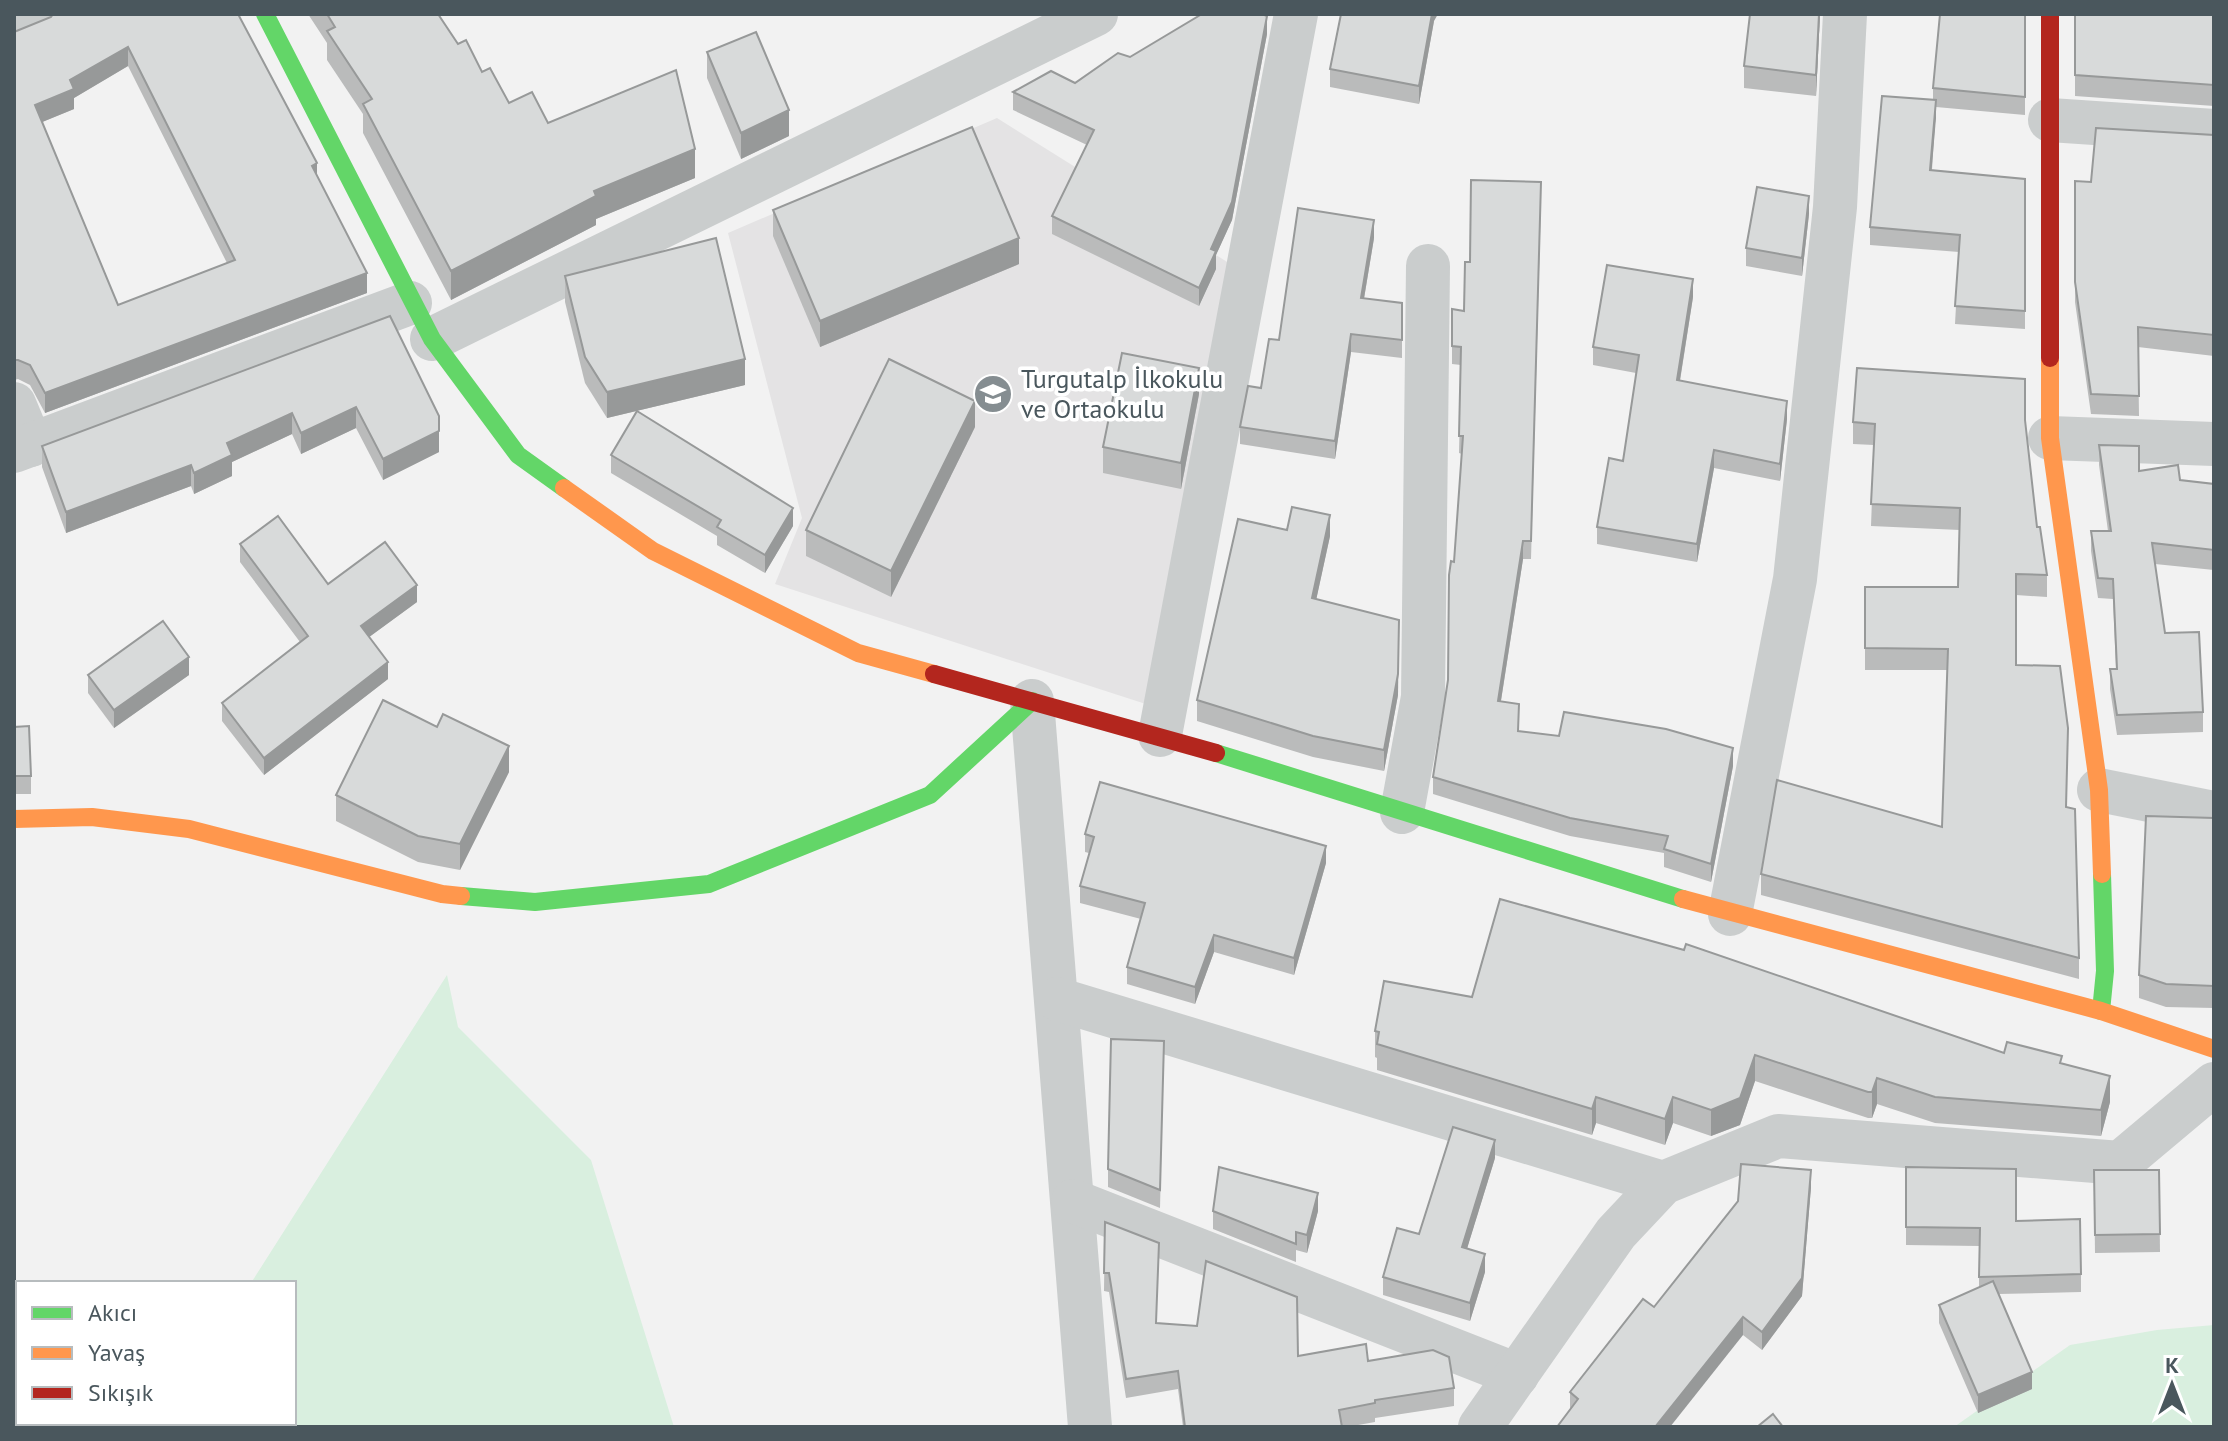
<svg xmlns="http://www.w3.org/2000/svg" width="2228" height="1441" font-family="'PT Sans',sans-serif">
<style>
.education{fill:#e4e3e4}
.green{fill:#d9efdf}
.lines{fill:none;stroke-linecap:round;stroke-linejoin:round}
.street{stroke:#cacdcd;stroke-width:44}
.fast{stroke:#63d668;stroke-width:18}
.slow{stroke:#ff974d;stroke-width:18}
.jam{stroke:#b3261e;stroke-width:18}
.wall{fill:#babbbb;fill-rule:evenodd}
.shaded-wall{fill:#979999}
.building{fill:#d8dada;stroke:#979999;stroke-width:2;fill-rule:evenodd}
.labels{text-anchor:middle;stroke-width:7;stroke-linejoin:round;paint-order:stroke}
.poi-label{font-size:26px;fill:#4a575d;stroke:#fff;text-anchor:start}
</style>
<rect width="100%" height="100%" fill="#f2f2f2"/>
<polygon class="education" points="997,118 1240,270 1155,707 775,584 802,518 728,233"/>
<g class="green">
<polygon points="447,975 458,1027 591,1160 674,1427 160,1427 163,1423 294,1423 294,1283 251,1283"/>
<polygon points="2214,1325 2214,1427 1954,1427 2070,1345 2157,1330"/>
</g>
<g class="lines">
<g class="street">
<polyline points="14,27 39,14"/>
<polyline points="2050,120 2214,131"/>
<polyline points="432,339 1096,14"/>
<polyline points="14,404 31,445"/>
<polyline points="2050,438 2214,444"/>
<polyline points="14,451 410,303"/>
<polyline points="1032,701 1090,1427"/>
<polyline points="1160,735 1296,14"/>
<polyline points="2099,790 2214,813"/>
<polyline points="1402,812 1423,697 1428,266"/>
<polyline points="1730,914 1795,579 1835,207 1845,14"/>
<polyline points="1057,999 1663,1183"/>
<polyline points="1073,1201 1517,1375"/>
<polyline points="1480,1427 1616,1233 1663,1183 1778,1136 2120,1163 2214,1084"/>
</g>
<g class="fast">
<polyline points="265,14 432,339 518,455 564,488"/>
<polyline points="1216,753 1683,899"/>
<polyline points="461,896 535,902 709,884 930,795 1032,701"/>
<polyline points="2101,1011 2105,971 2102,874"/>
</g>
<g class="slow">
<polyline points="2050,358 2050,438 2099,790 2102,874"/>
<polyline points="564,488 653,551 858,653 934,674"/>
<polyline points="14,819 92,817 189,829 442,894 461,896"/>
<polyline points="1683,899 2101,1011 2214,1049"/>
</g>
<g class="jam">
<polyline points="2050,14 2050,358"/>
<polyline points="934,674 1216,753"/>
</g>
</g>
<g class="wall">
<path d="M238 14 317 177 367 293 45 413 30 385 18 379 14 380V32ZM128 66 227 263 118 305 42 122 74 109V98Z"/>
<polygon points="308,14 438,14 458,44 509,103 548,123 695,178 596,219 596,225 451,300 363,133 363,114 327,60 327,43"/>
<polygon points="1750,14 1820,14 1816,96 1744,88 1744,66"/>
<polygon points="2025,14 2025,115 1936,107 1932,170 2025,179 2025,329 1955,324 1959,252 1870,245 1870,227 1933,100 1933,88"/>
<polygon points="2075,14 2214,14 2214,106 2075,96"/>
<polygon points="1434,21 1419,104 1330,87 1330,69"/>
<polygon points="1267,34 1232,220 1216,255 1216,269 1199,306 1052,234 1052,216 1087,145 1013,110 1013,92 1075,83 1130,57"/>
<polygon points="707,52 789,136 741,159 707,78"/>
<polygon points="2214,135 2214,356 2138,347 2139,416 2091,414 2075,302 2075,181 2091,182"/>
<polygon points="1541,200 1531,559 1523,559 1501,701 1519,722 1519,731 1733,766 1711,882 1664,867 1664,853 1570,836 1433,794 1433,777 1448,680 1462,454 1459,453 1461,365 1452,364 1452,309 1464,311 1470,262"/>
<polygon points="773,210 1019,264 820,347 773,236"/>
<polygon points="1809,214 1802,276 1746,266 1746,248"/>
<polygon points="1374,238 1364,299 1402,303 1402,358 1351,352 1335,459 1240,444 1240,427 1261,388 1279,340"/>
<polygon points="565,276 745,385 607,418 585,383 565,302"/>
<polygon points="1693,297 1680,381 1787,419 1780,481 1714,468 1697,562 1597,544 1597,527 1623,461 1636,373 1593,365 1593,347"/>
<polygon points="390,316 439,452 383,480 356,428 301,454 292,434 232,462 232,476 194,494 191,486 66,533 42,467 42,446"/>
<polygon points="1199,394 1181,489 1103,473 1103,447"/>
<polygon points="2025,420 2037,527 2047,575 2047,597 2016,595 2016,665 2067,807 2079,958 2079,979 1761,895 1761,874 1942,827 1947,670 1865,670 1865,587 1958,587 1960,530 1871,526 1874,445 1853,444 1853,422"/>
<polygon points="975,427 891,597 806,556 806,530"/>
<polygon points="2099,445 2139,471 2180,480 2214,484 2214,570 2155,564 2165,633 2203,712 2203,732 2117,735 2110,689 2110,669 2116,669 2113,599 2098,598 2091,551 2091,531 2108,531 2099,465"/>
<polygon points="611,455 793,526 765,573 717,545 717,536 611,473"/>
<polygon points="1287,530 1330,536 1316,600 1398,695 1384,771 1313,757 1197,721 1197,700"/>
<polygon points="240,544 328,584 417,602 369,637 388,679 264,775 222,721 222,703 300,642 240,562"/>
<polygon points="88,675 189,675 114,728 88,693"/>
<polygon points="14,727 31,776 31,794 14,794"/>
<polygon points="509,772 460,870 418,862 336,821 336,795"/>
<polygon points="2214,818 2214,1008 2166,1007 2139,998 2139,975"/>
<polygon points="1085,834 1326,863 1294,975 1214,952 1195,1004 1127,984 1127,967 1141,919 1080,903 1080,886 1089,853 1085,852"/>
<polygon points="1472,997 2004,1053 2062,1064 2110,1102 2101,1136 1935,1123 1877,1104 1872,1118 1868,1118 1755,1081 1740,1125 1711,1136 1673,1123 1665,1145 1596,1123 1592,1135 1377,1070 1377,1058 1375,1057 1375,1031"/>
<polygon points="1164,1041 1160,1208 1108,1187 1108,1169"/>
<polygon points="1495,1158 1467,1248 1485,1272 1470,1321 1383,1295 1383,1277 1419,1234"/>
<polygon points="1906,1167 2016,1221 2081,1274 2081,1292 1998,1294 2032,1389 1978,1413 1939,1323 1939,1305 1979,1287 1979,1246 1906,1245"/>
<polygon points="2094,1170 2159,1170 2160,1252 2095,1253"/>
<polygon points="1811,1187 1802,1296 1762,1350 1743,1335 1570,1410 1570,1392 1654,1307"/>
<polygon points="1213,1211 1318,1211 1307,1253 1296,1250 1296,1262 1213,1229"/>
<polygon points="1105,1222 1157,1323 1298,1356 1368,1361 1454,1388 1454,1406 1375,1418 1375,1422 1347,1427 1183,1427 1178,1389 1126,1398 1109,1292 1104,1291"/>
</g>
<g class="shaded-wall">
<polygon points="1432,14 1438,14 1434,21 1419,104 1419,86"/>
<polygon points="1819,14 1820,14 1816,96 1816,75"/>
<polygon points="1267,16 1267,34 1232,220 1216,255 1216,269 1199,306 1199,288 1211,249"/>
<polygon points="128,47 128,66 74,98 74,109 35,125 35,105 70,80"/>
<polygon points="1936,100 1936,118 1930,188 1930,170"/>
<polygon points="789,110 789,136 741,159 741,133"/>
<polygon points="695,149 695,178 596,219 596,225 451,300 451,271 594,191"/>
<polygon points="317,163 317,182 312,166"/>
<polygon points="1809,196 1809,214 1802,276 1802,258"/>
<polygon points="1374,220 1374,238 1361,316 1361,298"/>
<polygon points="1019,238 1019,264 820,347 820,321"/>
<polygon points="367,273 367,293 45,413 45,393"/>
<polygon points="1693,279 1693,297 1677,398 1677,380"/>
<polygon points="1351,334 1351,352 1335,459 1335,441"/>
<polygon points="745,359 745,385 607,418 607,392"/>
<polygon points="1199,368 1199,394 1181,489 1181,463"/>
<polygon points="975,401 975,427 891,597 891,571"/>
<polygon points="1787,401 1787,419 1780,481 1780,464"/>
<polygon points="356,407 356,428 301,454 301,433"/>
<polygon points="292,413 292,434 232,462 232,476 194,494 194,473 227,443"/>
<polygon points="439,431 439,452 383,480 383,459"/>
<polygon points="1714,450 1714,468 1697,562 1697,544"/>
<polygon points="191,465 191,486 66,533 66,512"/>
<polygon points="793,508 793,526 765,573 765,555"/>
<polygon points="1330,515 1330,536 1312,619 1312,598"/>
<polygon points="1523,541 1523,559 1498,719 1498,701"/>
<polygon points="417,585 417,602 361,643 361,626"/>
<polygon points="1399,620 1398,695 1384,771 1384,750"/>
<polygon points="189,657 189,675 114,728 114,710"/>
<polygon points="388,662 388,679 264,775 264,758"/>
<polygon points="509,746 509,772 460,870 460,844"/>
<polygon points="1733,748 1733,766 1711,882 1711,864"/>
<polygon points="1326,846 1326,863 1294,975 1294,958"/>
<polygon points="1214,935 1214,952 1195,1004 1195,987"/>
<polygon points="1755,1055 1755,1081 1740,1125 1711,1136 1711,1110"/>
<polygon points="2110,1076 2110,1102 2101,1136 2101,1110"/>
<polygon points="1877,1078 1877,1104 1872,1118 1872,1092"/>
<polygon points="1596,1097 1596,1123 1592,1135 1592,1109"/>
<polygon points="1673,1097 1673,1123 1665,1145 1665,1119"/>
<polygon points="1495,1140 1495,1158 1462,1265 1462,1247"/>
<polygon points="1811,1170 1811,1187 1802,1296 1762,1350 1762,1332"/>
<polygon points="1318,1193 1318,1211 1307,1253 1307,1235"/>
<polygon points="1485,1254 1485,1272 1470,1321 1470,1303"/>
<polygon points="1743,1317 1743,1335 1670,1427 1655,1427"/>
<polygon points="2032,1372 2032,1389 1978,1413 1978,1395"/>
</g>
<g class="building">
<path d="M53 14H238L317 163 312 166 367 273 45 393 30 365 18 360H14V32L51 17ZM128 47 235 260 118 305 35 105 74 89 70 80Z"/>
<polygon points="327,14 438,14 458,44 466,40 482,72 490,68 509,103 532,92 548,123 676,70 695,149 594,191 596,196 451,271 363,104 372,99 327,31 335,27"/>
<polygon points="1202,14 1262,14 1267,16 1232,202 1211,249 1216,251 1199,288 1052,216 1094,130 1013,92 1051,71 1075,83 1118,53 1130,57"/>
<polygon points="1341,14 1432,14 1419,86 1330,69"/>
<polygon points="1750,14 1819,14 1816,75 1744,66"/>
<polygon points="1940,14 2025,14 2025,97 1933,88"/>
<polygon points="2075,14 2214,14 2214,85 2075,75"/>
<polygon points="756,32 789,110 741,133 707,52"/>
<polygon points="1882,96 1936,100 1930,170 2025,179 2025,311 1955,306 1960,235 1870,227"/>
<polygon points="972,127 1019,238 820,321 773,210"/>
<polygon points="2096,128 2214,135 2214,335 2138,327 2139,396 2091,394 2075,282 2075,181 2091,182"/>
<polygon points="1471,180 1541,182 1531,541 1523,541 1498,701 1519,704 1518,731 1559,736 1564,712 1666,729 1733,748 1711,864 1664,849 1668,836 1570,818 1433,777 1448,680 1449,575 1451,561 1454,562 1463,436 1459,436 1461,347 1452,346 1452,309 1464,311 1465,262 1470,262"/>
<polygon points="1757,187 1809,196 1802,258 1746,248"/>
<polygon points="1298,208 1374,220 1361,298 1402,303 1402,340 1351,334 1335,441 1240,427 1248,386 1261,388 1269,339 1279,340"/>
<polygon points="716,238 745,359 607,392 585,357 565,276"/>
<polygon points="1607,265 1693,279 1677,380 1787,401 1780,464 1714,450 1697,544 1597,527 1609,458 1623,461 1639,355 1593,347"/>
<polygon points="390,316 439,416 439,431 383,459 356,407 301,433 292,413 227,443 232,455 194,473 191,465 66,512 42,446"/>
<polygon points="1122,353 1199,368 1181,463 1103,447"/>
<polygon points="889,359 975,401 891,571 806,530"/>
<polygon points="1857,368 2025,379 2025,420 2037,527 2040,527 2047,575 2016,574 2016,665 2060,666 2068,728 2066,807 2075,809 2079,958 1761,874 1777,780 1942,827 1948,649 1865,648 1865,587 1958,587 1960,508 1871,504 1875,424 1853,422"/>
<polygon points="637,411 793,508 765,555 717,527 721,520 611,455"/>
<polygon points="2099,445 2139,446 2139,471 2178,465 2180,480 2214,484 2214,550 2152,543 2165,633 2199,632 2203,712 2117,715 2110,669 2117,669 2113,579 2098,578 2091,531 2111,531"/>
<polygon points="1292,507 1330,515 1312,598 1399,620 1398,674 1384,750 1313,736 1197,700 1238,519 1287,530"/>
<polygon points="278,516 328,584 385,542 417,585 361,626 388,662 264,758 222,703 308,636 240,544"/>
<polygon points="163,621 189,657 114,710 88,675"/>
<polygon points="383,700 437,727 443,714 509,746 460,844 418,836 336,795"/>
<polygon points="29,726 31,776 14,776 14,727"/>
<polygon points="1100,782 1326,846 1294,958 1214,935 1195,987 1127,967 1145,903 1080,886 1094,837 1085,834"/>
<polygon points="2146,816 2214,818 2214,986 2166,984 2139,975"/>
<polygon points="1500,899 1684,950 1686,944 2004,1053 2007,1042 2062,1056 2060,1063 2110,1076 2101,1110 1935,1097 1877,1078 1872,1092 1868,1092 1755,1055 1740,1098 1711,1110 1673,1097 1665,1119 1596,1097 1592,1109 1377,1044 1379,1032 1375,1031 1384,981 1472,997"/>
<polygon points="1111,1039 1164,1041 1160,1190 1108,1169"/>
<polygon points="1453,1127 1495,1140 1462,1247 1485,1254 1470,1303 1383,1277 1397,1228 1419,1234"/>
<polygon points="1741,1164 1811,1170 1802,1278 1762,1332 1743,1317 1655,1427 1557,1427 1578,1399 1570,1392 1643,1299 1654,1307 1738,1201"/>
<polygon points="1219,1167 1318,1193 1307,1235 1296,1232 1296,1244 1213,1211"/>
<polygon points="1906,1167 2016,1169 2016,1221 2080,1219 2081,1274 1979,1277 1980,1228 1906,1227"/>
<polygon points="2094,1170 2159,1170 2160,1234 2095,1235"/>
<polygon points="1105,1222 1159,1243 1156,1323 1197,1326 1206,1261 1297,1297 1298,1356 1366,1344 1368,1361 1433,1350 1449,1357 1454,1388 1375,1400 1375,1403 1339,1410 1342,1427 1185,1427 1178,1371 1126,1379 1109,1273 1104,1273"/>
<polygon points="1993,1281 2032,1372 1978,1395 1939,1305"/>
<polygon points="1773,1414 1783,1427 1757,1427"/>
</g>
<defs>
<g id="school-disc" transform="scale(2)"><circle r="9.5" fill="#858d91" stroke="#fff"/><path d="M0-5L7-2L0 1L-7-2ZM-4 1L0 2.5L4 1V4Q0 6-4 4Z" fill="#fff"/></g>
</defs>
<g fill-rule="evenodd">
<use href="#school-disc" x="993" y="394"/>
</g>
<g class="labels">
<g class="poi-label">
<text x="1021" y="388">Turgutalp İlkokulu<tspan x="1021" dy="30">ve Ortaokulu</tspan></text>
</g>
</g>
<rect width="2228" height="1441" fill="none" stroke="#4a575d" stroke-width="32"/>
<rect x="16" y="1281" width="280" height="144" fill="#ffffff" stroke="#b7bcbe" stroke-width="2"/>
<rect x="32" y="1307" width="40" height="12" fill="#63d668" stroke="#b7bcbe" stroke-width="2"/>
<text x="88" y="1321" font-size="24" fill="#4a575d">Akıcı</text>
<rect x="32" y="1347" width="40" height="12" fill="#ff974d" stroke="#b7bcbe" stroke-width="2"/>
<text x="88" y="1361" font-size="24" fill="#4a575d">Yavaş</text>
<rect x="32" y="1387" width="40" height="12" fill="#b3261e" stroke="#b7bcbe" stroke-width="2"/>
<text x="88" y="1401" font-size="24" fill="#4a575d">Sıkışık</text>
<g transform="translate(2172 1385)" stroke="#ffffff" stroke-width="6" paint-order="stroke">
<path d="M0-6L14 30L0 20L-14 30Z" fill="#4a575d"/>
<text y="-12" font-size="22" font-weight="bold" text-anchor="middle" fill="#4a575d">K</text>
</g>
</svg>
